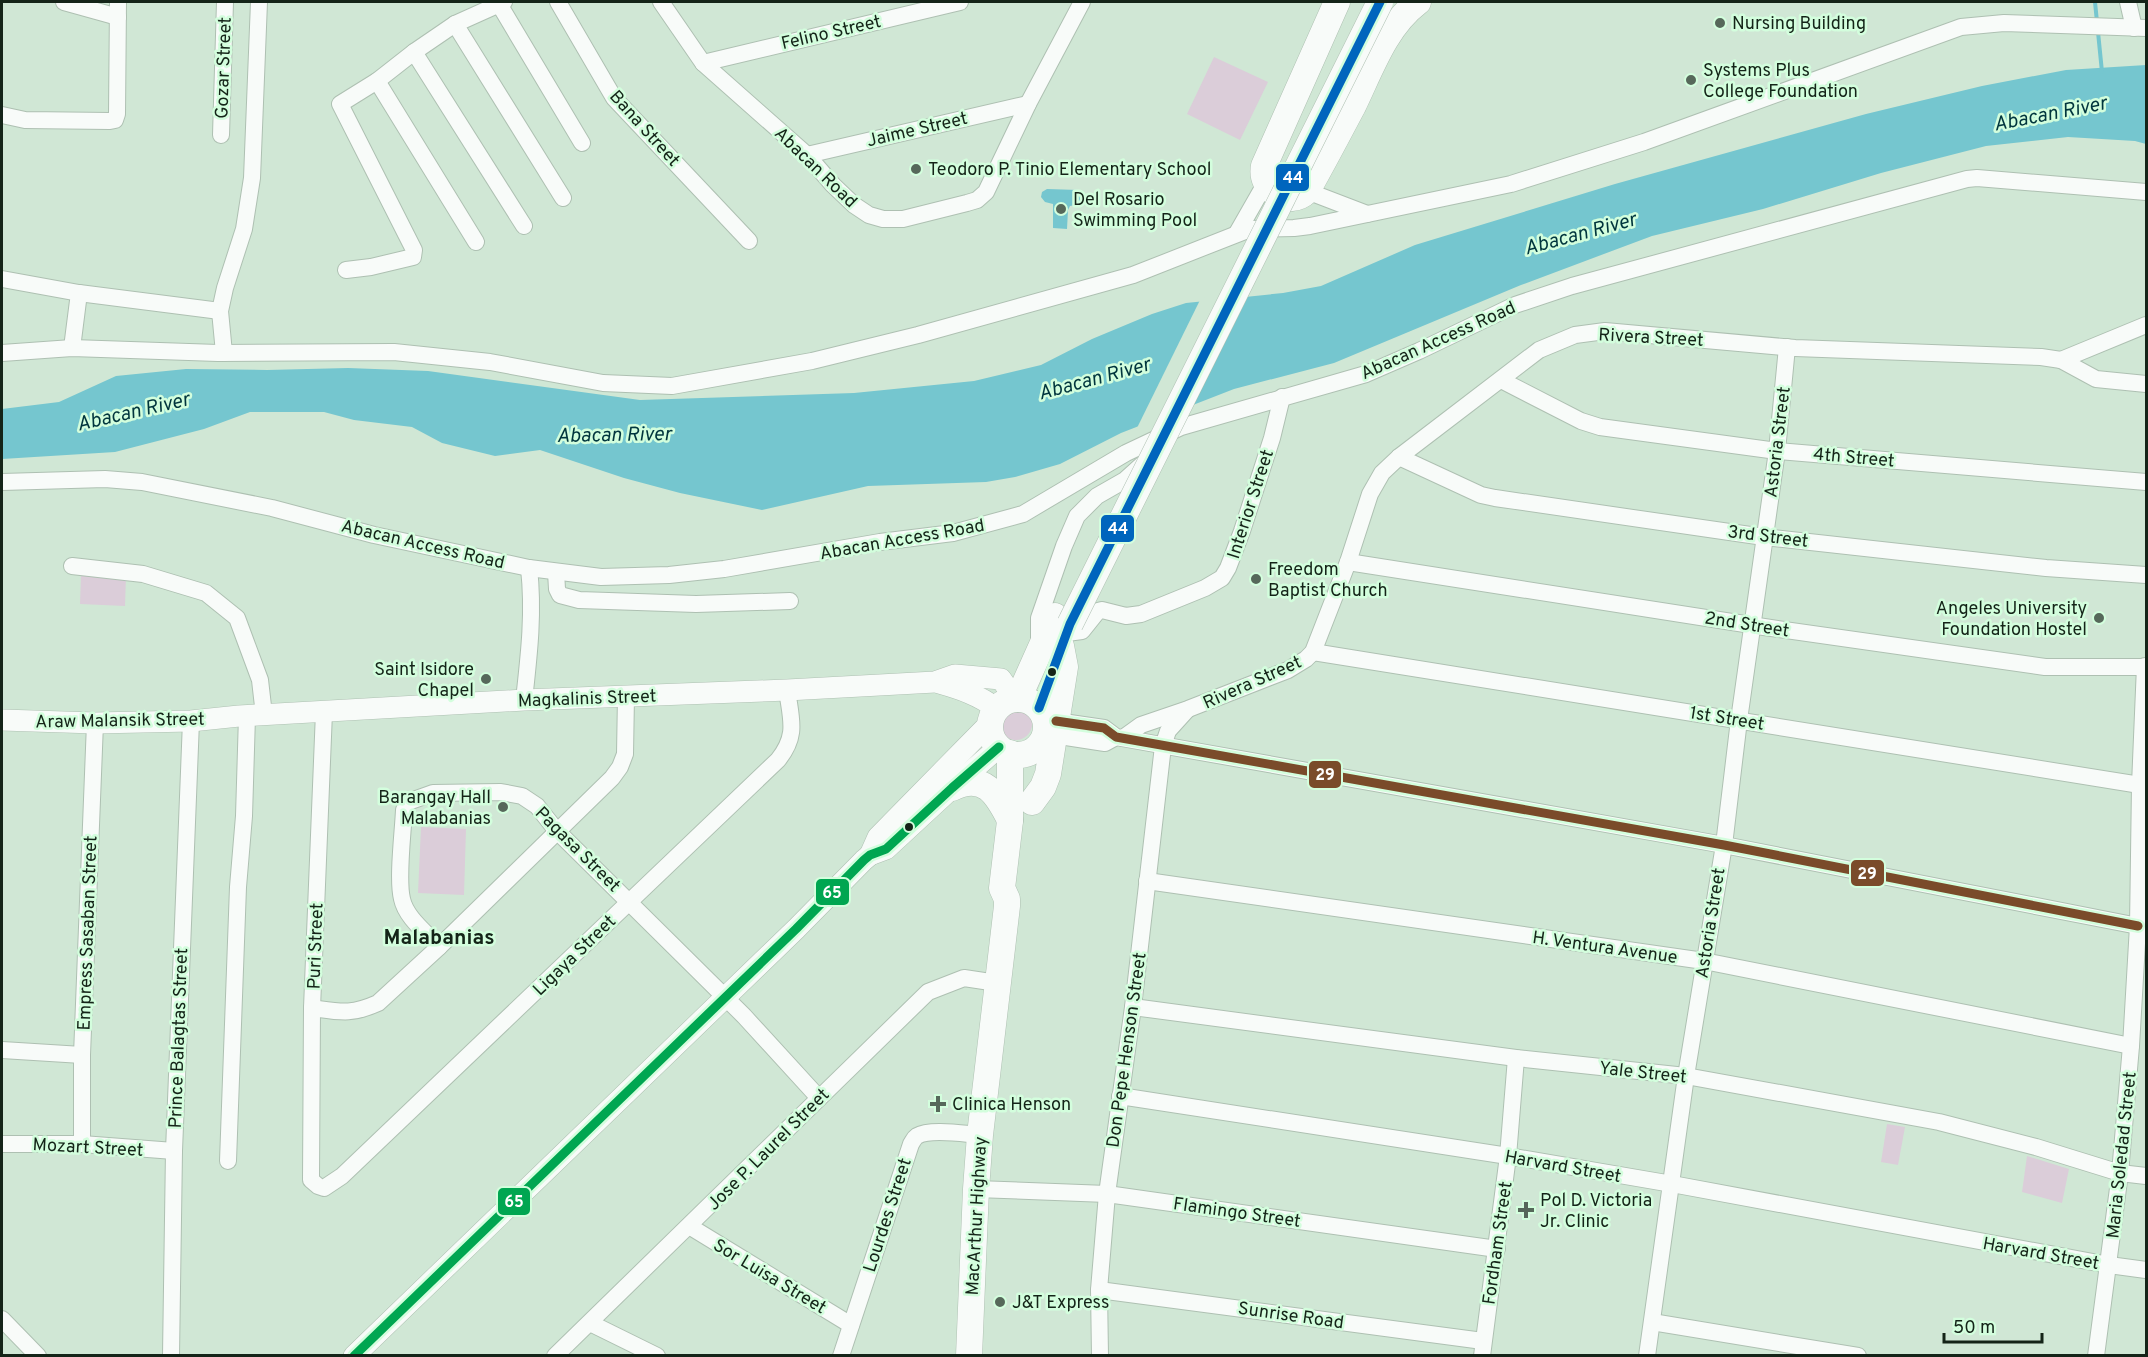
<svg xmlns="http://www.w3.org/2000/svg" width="2148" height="1357" font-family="Overpass,sans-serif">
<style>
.green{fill:#dbcdd9}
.water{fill:#75c6cf}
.pier{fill:#d0e7d5}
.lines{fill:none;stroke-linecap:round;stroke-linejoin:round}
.stream{stroke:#75c6cf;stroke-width:4}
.minor-casing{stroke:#aec0b2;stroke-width:18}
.major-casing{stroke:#aec0b2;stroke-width:22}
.highway-casing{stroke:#aec0b2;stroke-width:27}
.minor{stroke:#f8fbf9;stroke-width:16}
.major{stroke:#f8fbf9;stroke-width:21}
.highway{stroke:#f8fbf9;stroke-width:26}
.highway-bridge-casing{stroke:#aec0b2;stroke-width:27;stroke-linecap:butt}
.highway-bridge{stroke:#f8fbf9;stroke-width:26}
.bus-1-casing{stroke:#d3fedd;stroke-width:14}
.bus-2-casing{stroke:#d3fedd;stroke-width:14}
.bus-3-casing{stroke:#d3fedd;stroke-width:14}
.bus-1{stroke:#00a651;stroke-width:9}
.bus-2{stroke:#0065bd;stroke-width:9}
.bus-3{stroke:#7a4b2a;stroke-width:9}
.poi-dot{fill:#56685a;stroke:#d3fedd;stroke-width:2}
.bus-dot{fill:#142418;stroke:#d3fedd;stroke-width:2}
.labels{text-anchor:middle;stroke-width:5;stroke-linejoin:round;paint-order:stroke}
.poi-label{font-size:18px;fill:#142418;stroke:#d3fedd;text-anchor:start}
.street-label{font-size:18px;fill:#142418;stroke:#d3fedd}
.water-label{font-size:20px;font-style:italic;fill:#00353d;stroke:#d3fedd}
.quarter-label{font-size:21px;font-weight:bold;fill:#142418;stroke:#d3fedd}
.line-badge{stroke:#d3fedd;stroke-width:2}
.badge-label{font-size:16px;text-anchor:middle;font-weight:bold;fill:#fff}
</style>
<rect width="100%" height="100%" fill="#d0e7d5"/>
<g class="green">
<polygon points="1214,57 1268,82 1240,140 1187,114"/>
<polygon points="81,574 126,576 125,606 80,604"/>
<circle cx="1016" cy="724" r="16"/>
<polygon points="421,827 466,829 464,895 418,893"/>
<polygon points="1887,1124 1905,1127 1898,1165 1881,1162"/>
<polygon points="2027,1156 2069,1169 2062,1203 2022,1192"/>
</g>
<g class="water">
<polygon points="2146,65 2146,144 2135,141 2068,137 1986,146 1881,173 1763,209 1652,236 1521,285 1334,363 1234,389 1121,433 1060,464 1015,477 986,482 868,486 762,510 680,493 624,478 540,450 495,456 442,443 412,427 354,420 324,412 250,412 204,429 115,452 2,459 2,409 59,402 116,376 186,369 267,370 348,368 428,371 640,400 854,393 974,381 1041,365 1092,339 1152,314 1186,303 1283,293 1321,286 1415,245 1615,184 1866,114 1982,86 2066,70"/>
<polygon points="1047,189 1078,190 1083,193 1084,198 1081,204 1070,206 1068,210 1067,229 1053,228 1053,204 1045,202 1041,197 1042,192"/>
</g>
<polygon class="pier" points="1243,294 1184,411 1136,430 1201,298"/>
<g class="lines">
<g class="stream">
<polyline points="2095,2 2097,22"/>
<polyline points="2098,32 2102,72"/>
</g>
<g class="minor-casing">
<g id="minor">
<polyline points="64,2 118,17"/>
<polyline points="558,2 614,98 749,241"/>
<polyline points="661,2 703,63 807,155 833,185 854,205 869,215 883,219 903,219 967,203 977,200 986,192 1028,104 1082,2"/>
<polyline points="2128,2 2134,28"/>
<polyline points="499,4 582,143"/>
<polyline points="455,24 563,198"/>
<polyline points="414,52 524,226"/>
<polyline points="703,63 960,2"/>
<polyline points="377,81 476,242"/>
<polyline points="2,115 25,120 110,121 115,120 117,114 118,2"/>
<polyline points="221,135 225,2"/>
<polyline points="807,155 1028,104"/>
<polyline points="1307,191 1367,214"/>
<polyline points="1237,233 1265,184"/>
<polyline points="346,270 371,267 413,257 414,250 340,104 377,81 414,52 455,24 504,2"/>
<polyline points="2,279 79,293 220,311"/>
<polyline points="72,348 79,293"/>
<polyline points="2,353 72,348 218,353 394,352 490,362 603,383 672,386 812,361 918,335 1133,275 1250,229 1294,228 1310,226 1511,184 1644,142 1961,27 2004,23 2146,28"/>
<polyline points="224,353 220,311 225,288 244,229 252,178 259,2"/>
<polyline points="2061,360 2146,325"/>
<polyline points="1501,380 1581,421 1600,427 1777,451 2146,482"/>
<polyline points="1399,457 1481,495 1495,498 1764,537 2046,568 2146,575"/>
<polyline points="2,482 105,479 142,482 272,508 374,535 529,568 601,577 669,575 724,569 880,542 953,533 1023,514 1126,453 1181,427 1366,374 1419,351 1515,305 1572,286 1967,179 1977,178 2146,192"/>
<polyline points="1348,562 1764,627 2045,667 2146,667"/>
<polyline points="72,566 143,574 206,593 237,618 260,680 264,715"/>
<polyline points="556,572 557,589 560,595 579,600 696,604 790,601"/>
<polyline points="1067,633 1082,631 1098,611 1102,610 1126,616 1141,614 1205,588 1222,578 1228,568 1242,531 1272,438 1282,397"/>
<polyline points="1039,642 1039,618 1064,546 1077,516 1097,496 1125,480 1145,462"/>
<polyline points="1313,652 2140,785"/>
<path d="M524 700C529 655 534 613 529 568"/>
<path d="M324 712 312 1008 311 1180 318 1186 324 1188 342 1176 778 760C798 735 791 720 787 690"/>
<polyline points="1056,721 1104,728 1116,737 1724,845 2138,926"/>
<polyline points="1053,735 1105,743 1116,737"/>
<polyline points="1123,738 1141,725 1188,709 1288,670 1306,659 1313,652 1348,562 1370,494 1382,473 1399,457 1539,350 1575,335 1605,331 1795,348 2041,357 2061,360 2096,379 2146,384"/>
<polyline points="1147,881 1704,961 2131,1046"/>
<path d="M439 947C427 933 406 918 402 899 397 879 403 833 404 810L408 802 433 793 501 792 522 796 537 806 556 830 744 1016 819 1098"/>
<polyline points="1133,1007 1516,1058 1686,1076 1939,1122 2036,1147 2120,1173 2146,1176"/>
<path d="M312 1008C341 1012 351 1015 378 1003L439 947 612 778 620 767 625 754 626 696"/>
<polyline points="2,1050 82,1055"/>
<polyline points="1120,1096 1508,1156 1672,1184 2109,1265 2146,1270"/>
<polyline points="2,1144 82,1144 174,1151"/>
<polyline points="82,1144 82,1055 95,723"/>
<polyline points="228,1161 238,887 244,816 247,716"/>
<polyline points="976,1189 1107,1194 1497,1249"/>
<polyline points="689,1226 851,1325"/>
<polyline points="1099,1290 1483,1341"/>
<polyline points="2,1319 38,1356"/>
<polyline points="1652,1322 1858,1356"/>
<polyline points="590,1323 657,1356"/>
<polyline points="171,1356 174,1151 191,721"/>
<polyline points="555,1356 928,992 964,978 997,983"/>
<path d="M841 1356 911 1144C913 1141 914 1138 917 1136 930 1128 965 1134 980 1135"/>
<polyline points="1100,1356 1099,1290 1107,1194 1133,1007 1163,746 1168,731 1187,710"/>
<polyline points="1482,1356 1508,1156 1516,1058"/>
<polyline points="1647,1356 1686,1076 1724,845 1739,720 1777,451 1787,347"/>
<polyline points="2096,1356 2120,1173 2131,1046 2138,926 2140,785 2145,666"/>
</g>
</g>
<g class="major-casing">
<g id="major">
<path d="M939 683C960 689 979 695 997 709"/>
<polyline points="2,720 95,723 191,721 239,716 524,700 787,690 935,682 955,675 1001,679 1015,699"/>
<polyline points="870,855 878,837 990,723"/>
<polyline points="354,1356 796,929 864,860 870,855 886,849 952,788 999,747"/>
</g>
</g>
<g class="highway-casing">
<g id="highway">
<path d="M1337 2 1264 166C1259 190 1289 209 1307 191 1323 163 1338 134 1353 106 1371 69 1385 27 1418 2"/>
<polyline points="1018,699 1055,616"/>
<circle cx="1018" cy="727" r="28"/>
<path d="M952 788C984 772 997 794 1010 820"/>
<polyline points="1032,802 1043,787 1048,774 1065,667 1061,646"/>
<polyline points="969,1356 976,1189 980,1135 1007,906 1007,899 1002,888 1010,821 1010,753"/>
</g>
</g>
<use href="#minor" class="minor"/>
<use href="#major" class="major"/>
<use href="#highway" class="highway"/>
<g class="highway-bridge-casing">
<polyline id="highway-bridge" points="1070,624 1380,2"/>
</g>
<use href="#highway-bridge" class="highway-bridge"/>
<g class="bus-1-casing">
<polyline id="bus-1" points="354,1356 796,929 864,860 870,855 886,849 952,788 999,747"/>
</g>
<g class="bus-2-casing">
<polyline id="bus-2" points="1039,708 1070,624 1380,2"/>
</g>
<g class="bus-3-casing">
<polyline id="bus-3" points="1056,721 1104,728 1116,737 1724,845 2138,926"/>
</g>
<use href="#bus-1" class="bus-1"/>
<use href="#bus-2" class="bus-2"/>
<use href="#bus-3" class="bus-3"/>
</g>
<g class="poi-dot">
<circle cx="1720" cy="23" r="6"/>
<circle cx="1691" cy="80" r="6"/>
<circle cx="916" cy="169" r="6"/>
<circle cx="1061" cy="209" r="6"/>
<circle cx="1256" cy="579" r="6"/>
<circle cx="2099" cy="618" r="6"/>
<circle cx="486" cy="679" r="6"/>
<circle cx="503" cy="807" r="6"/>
<path d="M935 1095h6v6h6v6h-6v6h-6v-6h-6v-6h6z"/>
<path d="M1523 1201h6v6h6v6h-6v6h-6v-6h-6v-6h6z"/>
<circle cx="1000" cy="1302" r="6"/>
</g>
<g class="bus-dot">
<circle cx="1052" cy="672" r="5"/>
<circle cx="909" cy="827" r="5"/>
</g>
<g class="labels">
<g class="poi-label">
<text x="1732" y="29">Nursing Building</text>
<text x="1703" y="76">Systems Plus<tspan x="1703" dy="21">College Foundation</tspan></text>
<text x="928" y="175">Teodoro P. Tinio Elementary School</text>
<text x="1073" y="205">Del Rosario<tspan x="1073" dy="21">Swimming Pool</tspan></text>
<text x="1268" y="575">Freedom<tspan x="1268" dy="21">Baptist Church</tspan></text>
<text x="2087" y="614" text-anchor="end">Angeles University<tspan x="2087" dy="21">Foundation Hostel</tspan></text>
<text x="474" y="675" text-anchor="end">Saint Isidore<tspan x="474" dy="21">Chapel</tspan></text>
<text x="491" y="803" text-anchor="end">Barangay Hall<tspan x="491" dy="21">Malabanias</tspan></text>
<text x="952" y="1110">Clinica Henson</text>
<text x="1540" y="1206">Pol D. Victoria<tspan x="1540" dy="21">Jr. Clinic</tspan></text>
<text x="1012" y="1308">J&amp;T Express</text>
</g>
<g class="street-label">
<text transform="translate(831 32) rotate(-13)" y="6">Felino Street</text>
<text transform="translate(223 68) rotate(-88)" y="6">Gozar Street</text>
<text transform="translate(645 128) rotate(48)" y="6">Bana Street</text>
<text transform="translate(917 129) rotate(-13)" y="6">Jaime Street</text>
<text transform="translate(816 167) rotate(44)" y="6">Abacan Road</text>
<text transform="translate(1651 337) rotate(3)" y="6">Rivera Street</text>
<text transform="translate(1438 340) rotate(-24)" y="6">Abacan Access Road</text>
<text transform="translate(1777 442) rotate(-83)" y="6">Astoria Street</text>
<text transform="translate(1854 457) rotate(5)" y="6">4th Street</text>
<text transform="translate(1250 504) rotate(-72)" y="6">Interior Street</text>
<text transform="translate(1768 536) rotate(7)" y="6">3rd Street</text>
<text transform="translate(902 539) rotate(-10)" y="6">Abacan Access Road</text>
<text transform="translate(423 544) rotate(13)" y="6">Abacan Access Road</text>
<text transform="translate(1747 624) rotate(9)" y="6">2nd Street</text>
<text transform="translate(1252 682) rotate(-24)" y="6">Rivera Street</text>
<text transform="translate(587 698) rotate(-2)" y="6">Magkalinis Street</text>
<text transform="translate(1727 718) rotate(9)" y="6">1st Street</text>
<text transform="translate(120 720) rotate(-1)" y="6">Araw Malansik Street</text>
<text transform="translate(578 849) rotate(45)" y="6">Pagasa Street</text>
<text transform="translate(1710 923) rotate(-81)" y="6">Astoria Street</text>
<text transform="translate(87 933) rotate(-88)" y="6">Empress Sasaban Street</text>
<text transform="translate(315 946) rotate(-88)" y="6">Puri Street</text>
<text transform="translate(1605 947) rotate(8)" y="6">H. Ventura Avenue</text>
<text transform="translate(574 955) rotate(-44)" y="6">Ligaya Street</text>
<text transform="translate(178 1038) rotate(-88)" y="6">Prince Balagtas Street</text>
<text transform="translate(1126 1050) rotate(-82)" y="6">Don Pepe Henson Street</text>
<text transform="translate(1643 1072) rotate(6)" y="6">Yale Street</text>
<text transform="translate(88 1147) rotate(3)" y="6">Mozart Street</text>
<text transform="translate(768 1149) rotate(-45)" y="6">Jose P. Laurel Street</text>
<text transform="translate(2121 1155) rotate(-84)" y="6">Maria Soledad Street</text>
<text transform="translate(1563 1166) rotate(10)" y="6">Harvard Street</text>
<text transform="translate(1237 1212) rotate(8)" y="6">Flamingo Street</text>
<text transform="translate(887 1215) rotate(-72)" y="6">Lourdes Street</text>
<text transform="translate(976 1216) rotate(-87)" y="6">MacArthur Highway</text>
<text transform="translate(1497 1243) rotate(-82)" y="6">Fordham Street</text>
<text transform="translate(2041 1253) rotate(10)" y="6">Harvard Street</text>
<text transform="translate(770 1276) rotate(31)" y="6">Sor Luisa Street</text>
<text transform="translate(1291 1315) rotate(8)" y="6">Sunrise Road</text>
</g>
<g class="water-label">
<text transform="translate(2050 113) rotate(-11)" y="7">Abacan River</text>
<text transform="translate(1580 233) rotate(-15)" y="7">Abacan River</text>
<text transform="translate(1094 378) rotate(-15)" y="7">Abacan River</text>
<text transform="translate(133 411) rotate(-13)" y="7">Abacan River</text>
<text transform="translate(614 434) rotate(-1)" y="7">Abacan River</text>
</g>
<g class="quarter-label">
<text x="439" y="944">Malabanias</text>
</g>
</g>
<g class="line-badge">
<rect x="1275" y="163" width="35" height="29" rx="6" fill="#0065bd"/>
<rect x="1100" y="514" width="35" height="29" rx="6" fill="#0065bd"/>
<rect x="1308" y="760" width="34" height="29" rx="6" fill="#7a4b2a"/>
<rect x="1850" y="859" width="35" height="28" rx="6" fill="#7a4b2a"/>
<rect x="815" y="878" width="35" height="28" rx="6" fill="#00a651"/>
<rect x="497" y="1187" width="34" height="29" rx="6" fill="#00a651"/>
</g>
<g class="badge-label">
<text x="1293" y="183">44</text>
<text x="1118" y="534">44</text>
<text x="1325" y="780">29</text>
<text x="1867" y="879">29</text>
<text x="832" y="898">65</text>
<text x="514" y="1207">65</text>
</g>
<rect width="2148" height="1357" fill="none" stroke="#142418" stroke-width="6"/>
<path d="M1944 1333v9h98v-9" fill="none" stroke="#142418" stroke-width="3"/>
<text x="1953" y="1333" font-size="18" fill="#142418" stroke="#d3fedd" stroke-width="4.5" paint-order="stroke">50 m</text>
</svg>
